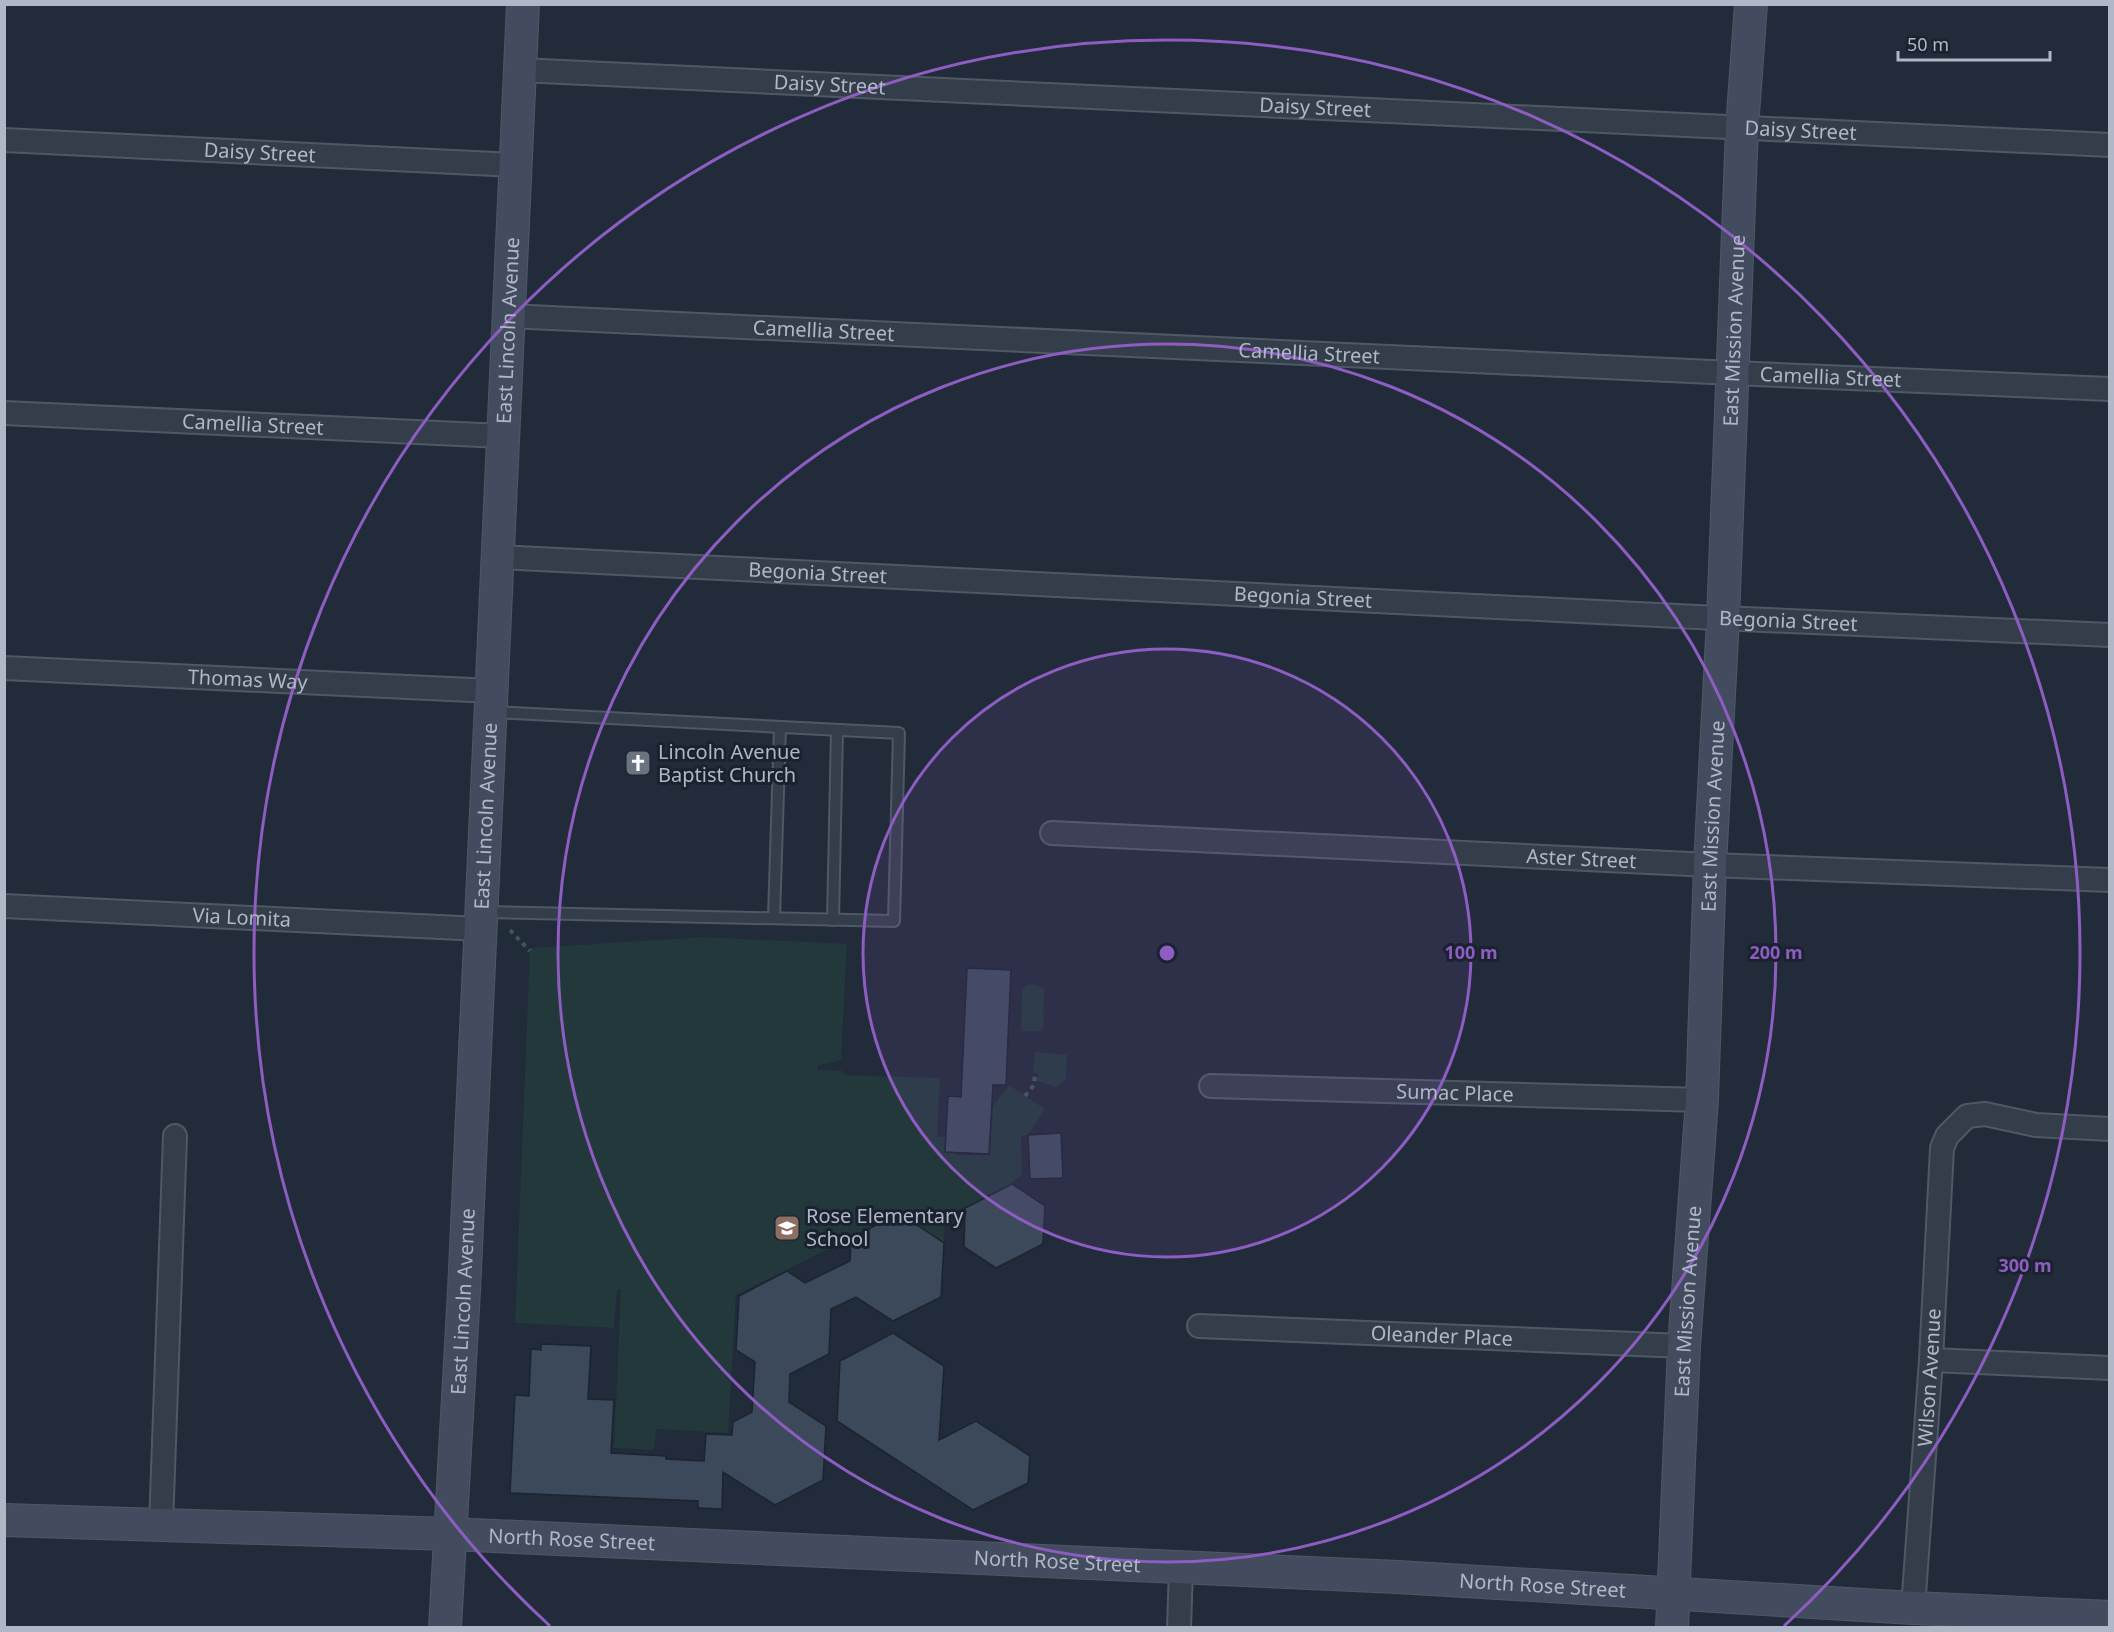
<svg xmlns="http://www.w3.org/2000/svg" width="2114" height="1632" font-family="'Noto Sans',sans-serif">
<style>
.green{fill:#23383b}
.building{fill:#3c495a;stroke:#1c2431;stroke-width:1.5}
.lines{fill:none;stroke-linecap:round;stroke-linejoin:round}
.lane-casing{stroke:#4f5865;stroke-width:14}
.street-casing{stroke:#4f5865;stroke-width:26}
.secondary-casing{stroke:#4f5865;stroke-width:34}
.path{stroke:#405559;stroke-width:4;stroke-dasharray:4.5 4.5;stroke-linecap:butt}
.lane{stroke:#343d4a;stroke-width:10}
.street{stroke:#343d4a;stroke-width:22}
.secondary{stroke:#424c5e;stroke-width:32}
.ring{fill:none;stroke:#8d5dc2;stroke-width:3}
.labels{text-anchor:middle;stroke-width:6;stroke-linejoin:round;paint-order:stroke}
.street-label{font-size:20px;fill:#afb8c7;stroke:#1a222f}
.poi-label{font-size:20px;fill:#afb8c7;stroke:#1a222f;text-anchor:start}
.centre{fill:#8d5dc2;stroke:#1a222f;stroke-width:3}
.ring-label{font-size:18px;text-anchor:middle;font-weight:bold;fill:#8d5dc2;stroke:#1a222f;stroke-width:6;stroke-linejoin:round;paint-order:stroke}
</style>
<rect width="100%" height="100%" fill="#212b3a"/>
<g class="green">
<path d="M704 937 847 944 841 1060 817 1066V1070L842 1071 846 1075 940 1078 937 1137H946L945 1152H957V1155H990L993 1106 1009 1085 1045 1109 1028 1135 1021 1136 1022 1174C1002 1195 971 1204 945 1215L944 1243 899 1214 736 1295 728 1433 656 1429 654 1450 614 1448 621 1289H617L614 1328 515 1323 530 948Z"/>
<polygon points="1027,985 1037,985 1044,990 1043,1031 1021,1031 1022,990"/>
<polygon points="1035,1052 1067,1055 1066,1079 1056,1087 1037,1081 1038,1073 1033,1073"/>
</g>
<g class="building">
<polygon points="967,968 1011,970 1006,1085 993,1085 989,1154 945,1152 948,1096 961,1097"/>
<polygon points="1061,1133 1063,1178 1030,1179 1028,1135"/>
<polygon points="1012,1184 1045,1206 1043,1244 996,1268 964,1247 965,1208"/>
<polygon points="899,1213 944,1243 941,1297 893,1321 856,1297 831,1309 829,1354 790,1374 789,1402 826,1426 823,1480 775,1505 723,1472 722,1509 698,1508 698,1501 510,1493 515,1395 529,1396 531,1349 541,1350 541,1344 591,1346 588,1399 614,1400 611,1453 666,1456 666,1459 704,1461 706,1434 732,1435 733,1422 752,1412 755,1362 736,1350 739,1296 787,1271 805,1283 850,1261 851,1238"/>
<polygon points="893,1333 944,1366 939,1440 976,1421 1030,1456 1028,1483 973,1510 837,1421 840,1361"/>
</g>
<g class="lines">
<g class="lane-casing">
<g id="lane">
<polyline points="485,912 894,921 899,733 493,712"/>
<polyline points="774,918 780,727"/>
<polyline points="833,920 837,730"/>
</g>
</g>
<g class="street-casing">
<g id="street">
<path id="s1" d="M520 70 2110 145"/>
<path id="s2" d="M4 140 515 165"/>
<path id="s3" d="M508 316 1733 373 2110 389"/>
<path id="s4" d="M4 413 502 436"/>
<path id="s5" d="M497 557 1697 617 2110 635"/>
<path id="s6" d="M4 668 492 691"/>
<path id="s7" d="M1052 833 1710 865 2110 880"/>
<path id="s8" d="M4 906 481 929"/>
<path id="s9" d="M1211 1086 1702 1100"/>
<path id="s10" d="M1199 1326 1684 1346"/>
<polyline points="1931,1360 2110,1368"/>
<polyline points="161,1526 175,1136"/>
<path id="s11" d="M1913 1608 1931 1360 1942 1148 1947 1136 1967 1116 1985 1114 2036 1125 2110 1129"/>
<polyline points="1179,1628 1181,1568"/>
</g>
</g>
<g class="secondary-casing">
<g id="secondary">
<path id="s12" d="M4 1520 450 1534 1398 1577 1913 1608 2110 1617"/>
<path id="s13" d="M445 1628 464 1291 523 4"/>
<path id="s14" d="M1672 1628 1684 1346 1702 1100 1710 865 1723 619 1742 128 1751 4"/>
</g>
</g>
<g class="path">
<polyline points="510,930 530,951"/>
<polyline points="1025,1096 1034,1085 1035,1073"/>
</g>
<use href="#lane" class="lane"/>
<use href="#street" class="street"/>
<use href="#secondary" class="secondary"/>
</g>
<circle cx="1167" cy="953" r="304" fill="#8d5dc2" fill-opacity=".12"/>
<g class="ring">
<circle cx="1167" cy="953" r="304"/>
<circle cx="1167" cy="953" r="609"/>
<path d="M550 1626A913 913 0 1 1 1784 1626"/>
</g>
<defs>
<g id="church-square" transform="scale(1.35)"><rect x="-9" y="-9" width="18" height="18" rx="4" fill="#6b7280" stroke="#1a222f"/><path d="M-1.2-6h2.4v3.5h3.3v2.4h-3.3V6h-2.4V-.1h-3.3v-2.4h3.3Z" fill="#fff"/></g>
<g id="school-square" transform="scale(1.35)"><rect x="-9" y="-9" width="18" height="18" rx="4" fill="#8d6e63" stroke="#1a222f"/><path d="M0-5L7-2L0 1L-7-2ZM-4 1L0 2.5L4 1V4Q0 6-4 4Z" fill="#fff"/></g>
</defs>
<g fill-rule="evenodd">
<use href="#church-square" x="638" y="763"/>
<use href="#school-square" x="787" y="1228"/>
</g>
<g class="labels">
<g class="street-label">
<text dy="7" stroke="none"><textPath href="#s1" startOffset="310">Daisy Street</textPath></text>
<text dy="7" stroke="none"><textPath href="#s1" startOffset="796">Daisy Street</textPath></text>
<text dy="7" stroke="none"><textPath href="#s1" startOffset="1282">Daisy Street</textPath></text>
<text dy="7" stroke="none"><textPath href="#s2" startOffset="256">Daisy Street</textPath></text>
<text dy="7" stroke="none"><textPath href="#s13" startOffset="1299">East Lincoln Avenue</textPath></text>
<text dy="7" stroke="none"><textPath href="#s3" startOffset="316">Camellia Street</textPath></text>
<text dy="7" stroke="none"><textPath href="#s14" startOffset="1299">East Mission Avenue</textPath></text>
<text dy="7" stroke="none"><textPath href="#s3" startOffset="802">Camellia Street</textPath></text>
<text dy="7" stroke="none"><textPath href="#s3" startOffset="1324">Camellia Street</textPath></text>
<text dy="7" stroke="none"><textPath href="#s4" startOffset="249">Camellia Street</textPath></text>
<text dy="7" stroke="none"><textPath href="#s5" startOffset="321">Begonia Street</textPath></text>
<text dy="7" stroke="none"><textPath href="#s5" startOffset="807">Begonia Street</textPath></text>
<text dy="7" stroke="none"><textPath href="#s5" startOffset="1293">Begonia Street</textPath></text>
<text dy="7" stroke="none"><textPath href="#s6" startOffset="244">Thomas Way</textPath></text>
<text dy="7" stroke="none"><textPath href="#s13" startOffset="813">East Lincoln Avenue</textPath></text>
<text dy="7" stroke="none"><textPath href="#s14" startOffset="813">East Mission Avenue</textPath></text>
<text dy="7" stroke="none"><textPath href="#s7" startOffset="530">Aster Street</textPath></text>
<text dy="7" stroke="none"><textPath href="#s8" startOffset="238">Via Lomita</textPath></text>
<text dy="7" stroke="none"><textPath href="#s9" startOffset="244">Sumac Place</textPath></text>
<text dy="7" stroke="none"><textPath href="#s14" startOffset="327">East Mission Avenue</textPath></text>
<text dy="7" stroke="none"><textPath href="#s13" startOffset="327">East Lincoln Avenue</textPath></text>
<text dy="7" stroke="none"><textPath href="#s10" startOffset="243">Oleander Place</textPath></text>
<text dy="7" stroke="none"><textPath href="#s11" startOffset="231">Wilson Avenue</textPath></text>
<text dy="7" stroke="none"><textPath href="#s12" startOffset="568">North Rose Street</textPath></text>
<text dy="7" stroke="none"><textPath href="#s12" startOffset="1054">North Rose Street</textPath></text>
<text dy="7" stroke="none"><textPath href="#s12" startOffset="1540">North Rose Street</textPath></text>
</g>
<g class="poi-label">
<text x="658" y="759">Lincoln Avenue<tspan x="658" dy="23">Baptist Church</tspan></text>
<text x="806" y="1223">Rose Elementary<tspan x="806" dy="23">School</tspan></text>
</g>
</g>
<circle cx="1167" cy="953" r="9" class="centre"/>
<g class="ring-label">
<text x="1471" y="959">100 m</text>
<text x="1776" y="959">200 m</text>
<text x="2025" y="1272">300 m</text>
</g>
<rect width="2114" height="1632" fill="none" stroke="#afb8c7" stroke-width="12"/>
<path d="M1898 51v9h152v-9" fill="none" stroke="#afb8c7" stroke-width="3"/>
<text x="1907" y="51" font-size="18" fill="#afb8c7" stroke="#1a222f" stroke-width="4.5" paint-order="stroke">50 m</text>
</svg>
